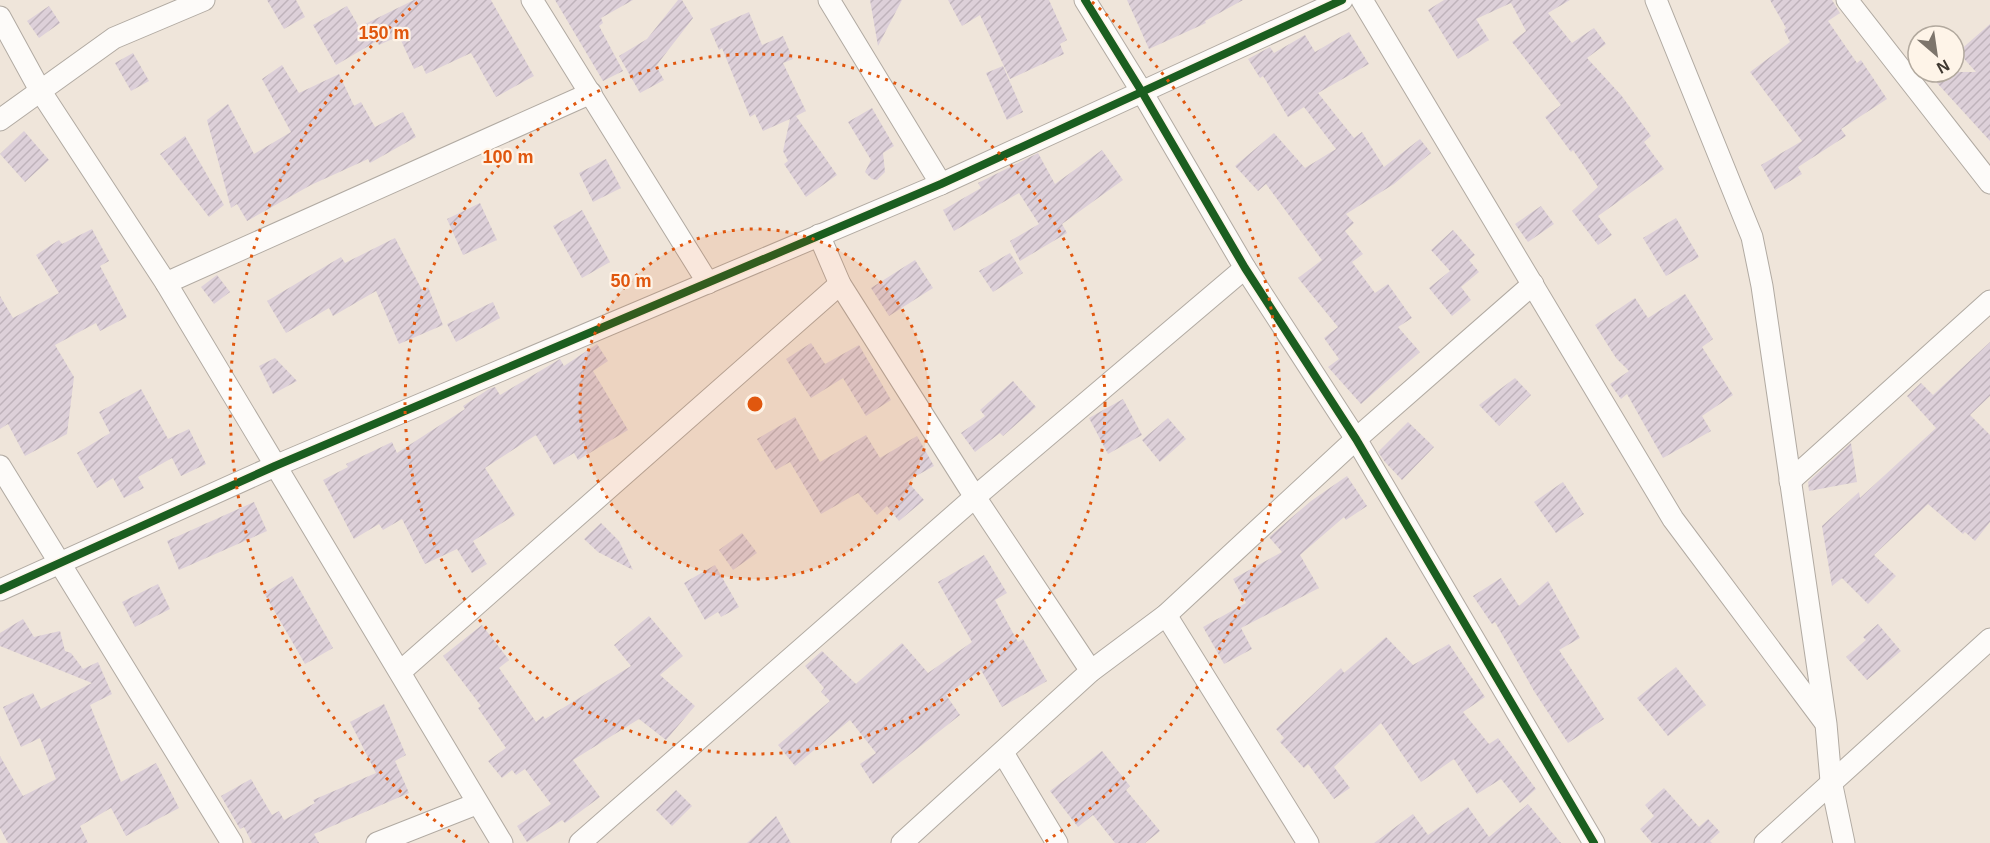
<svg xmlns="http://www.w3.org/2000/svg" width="1990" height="843" font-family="Helvetica,sans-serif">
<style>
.building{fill:url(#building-hatch)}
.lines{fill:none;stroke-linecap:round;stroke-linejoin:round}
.street-casing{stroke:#b1aaa2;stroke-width:23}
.street{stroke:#fdfbf9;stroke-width:21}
.cycleway-casing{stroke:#fef4e8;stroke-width:11}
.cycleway{stroke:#1b5e20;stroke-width:8}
.ring{fill:none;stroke:#e0570e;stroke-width:3;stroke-dasharray:3 6}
.centre{fill:#e0570e;stroke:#fef4e8;stroke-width:3}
.ring-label{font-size:18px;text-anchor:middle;font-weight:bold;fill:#e0570e;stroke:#fef4e8;stroke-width:4.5;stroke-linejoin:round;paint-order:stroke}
</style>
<defs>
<pattern id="building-hatch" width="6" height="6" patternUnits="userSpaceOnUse" patternTransform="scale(1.5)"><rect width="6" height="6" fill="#ddd0d9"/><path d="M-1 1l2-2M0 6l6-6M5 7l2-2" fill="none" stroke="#bfb3bb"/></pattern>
</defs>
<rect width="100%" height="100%" fill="#efe5da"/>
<g class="building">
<polygon points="267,0 296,0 305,17 284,29"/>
<polygon points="414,0 491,0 534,76 496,97 471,53 426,74 422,65 414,69 399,36 379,45 377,41 336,65 313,25 347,6 359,27"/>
<polygon points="555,0 633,0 601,18 603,23 599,26 623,71 603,81"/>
<polygon points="678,0 682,0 693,18 656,66 664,80 640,93 619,56 647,39"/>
<polygon points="870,0 902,0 878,46"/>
<polygon points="948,0 1049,0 1067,40 1060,44 1064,54 1010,79 980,15 962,26"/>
<polygon points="1127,0 1243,0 1205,21 1206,23 1149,49"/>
<polygon points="1444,0 1570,0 1548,13 1572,43 1594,28 1606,44 1587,58 1621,95 1651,136 1644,142 1664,169 1598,216 1612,235 1598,245 1572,211 1598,187 1573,150 1571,152 1545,117 1561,105 1512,42 1526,31 1511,3 1476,19 1489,40 1458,59 1428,10"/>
<polygon points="1770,0 1832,0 1840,13 1828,21 1857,63 1861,60 1887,99 1841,129 1846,136 1798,167 1802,174 1775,190 1761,165 1802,141 1750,72 1790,42 1784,30 1786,28"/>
<polygon points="49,6 60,23 39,38 27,21"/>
<polygon points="749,12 762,45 783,36 793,59 783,63 806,111 796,116 837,175 806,197 784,164 788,161 783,151 790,119 763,131 755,114 750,117 722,48 719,50 710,29"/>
<polygon points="1990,24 1990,141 1927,72 1976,72 1958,52"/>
<polygon points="1349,32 1369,64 1318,93 1354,138 1362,132 1384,167 1420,139 1431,153 1394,184 1346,214 1354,223 1345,231 1363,254 1352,262 1375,293 1388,284 1412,318 1398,327 1420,352 1361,404 1328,367 1339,359 1324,338 1338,327 1298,278 1322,260 1266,184 1258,191 1235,166 1274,133 1305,168 1336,149 1304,107 1288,117 1263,76 1260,78 1248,59 1270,47 1274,53 1305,35 1315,52"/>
<polygon points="133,53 149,81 131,91 115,63"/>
<polygon points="282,65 299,93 339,74 354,106 361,102 375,127 403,112 416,137 370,163 368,159 311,185 247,221 237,204 231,208 207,120 228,104 254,154 291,132 262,79"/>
<polygon points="1003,66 1023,112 1007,120 986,73"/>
<polygon points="872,108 894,146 883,153 885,172 877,180 872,179 865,172 871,160 848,122"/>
<polygon points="24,131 49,160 25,182 0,154"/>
<polygon points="185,136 224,205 209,217 160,154"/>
<polygon points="1102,150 1123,180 1062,224 1067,233 1020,261 1010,241 1039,224 1019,193 954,231 943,210 981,188 978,183 1038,153 1055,184"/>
<polygon points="606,159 621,188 593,202 579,173"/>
<polygon points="480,203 497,240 463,255 447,219"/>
<polygon points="1541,206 1554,224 1528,242 1515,224"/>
<polygon points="582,210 610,262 582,278 553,226"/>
<polygon points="1676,218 1699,257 1666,276 1643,238"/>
<polygon points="92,229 109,261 100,266 127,317 100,331 96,323 55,345 74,377 67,434 25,456 8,424 0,429 0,296 13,318 59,293 36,255 59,240 62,244"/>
<polygon points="1453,230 1475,255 1469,260 1479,272 1461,287 1471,300 1452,316 1429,288 1450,271 1431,250"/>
<polygon points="395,238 422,290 428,287 443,325 399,344 376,291 333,316 329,308 286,333 267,301 341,257 345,263"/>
<polygon points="1010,253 1023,273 993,292 979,271"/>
<polygon points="915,260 933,288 889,316 871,288"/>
<polygon points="217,275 230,292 214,304 201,287"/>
<polygon points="1685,294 1713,339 1702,347 1733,395 1702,416 1711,431 1663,458 1627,394 1621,399 1610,384 1629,371 1616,358 1595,325 1635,298 1648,318"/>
<polygon points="493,302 500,318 456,342 447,324"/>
<polygon points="1990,342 1990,396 1970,415 1990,435 1990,522 1975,541 1965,532 1963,534 1928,504 1874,555 1896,576 1868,604 1842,578 1832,586 1822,526 1859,492 1860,498 1936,428 1907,396 1921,383 1933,395"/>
<polygon points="811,343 825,364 859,345 891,400 866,416 843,378 811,398 786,359"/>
<polygon points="597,344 608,361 593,371 628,430 578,460 574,453 554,465 536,435 485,468 515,515 473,541 487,564 472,573 457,549 425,564 402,519 383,530 379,524 354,539 323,480 348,467 346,464 392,442 397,453 465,409 463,406 489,389 495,387 500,395 560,359 564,366"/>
<polygon points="275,358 297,381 273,394 259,366"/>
<polygon points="1515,378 1531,395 1499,426 1479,405"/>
<polygon points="1013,381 1036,407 1003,436 1000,433 975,452 961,433 985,416 980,410"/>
<polygon points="141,389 168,439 189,429 206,464 181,476 172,458 138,477 144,488 124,498 113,478 97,488 77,453 110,433 99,412"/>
<polygon points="1123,399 1142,435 1108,454 1089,418"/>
<polygon points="795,417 820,462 866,435 880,458 917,436 934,466 907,481 924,500 899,521 887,506 877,515 858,493 821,514 790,462 776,470 757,439"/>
<polygon points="1168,418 1186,439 1160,462 1142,440"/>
<polygon points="1408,422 1434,447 1402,480 1385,462 1378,452"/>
<polygon points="1851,443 1857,482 1809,491 1808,482"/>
<polygon points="1347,476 1367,506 1346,520 1344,517 1300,555 1319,588 1241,628 1252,649 1224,664 1203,627 1246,603 1233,579 1282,552 1269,537 1311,501"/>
<polygon points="1563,482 1584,514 1556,533 1534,502"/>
<polygon points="254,502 267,531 179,570 167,541"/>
<polygon points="601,523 619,541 633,570 598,552 584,539"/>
<polygon points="742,533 757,553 733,570 719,550"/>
<polygon points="984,555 1007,593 995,600 1018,642 1023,639 1047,681 1002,707 981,670 946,695 960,715 873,784 860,764 876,753 850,720 795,766 778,745 830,701 821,692 824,688 805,666 822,651 856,684 902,643 928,673 972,642 938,582"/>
<polygon points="715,565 739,607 721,617 718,612 705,620 684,583"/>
<polygon points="292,576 333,648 305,664 264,593"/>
<polygon points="1501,578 1519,606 1548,581 1580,638 1559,650 1604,719 1568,743 1534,691 1495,622 1492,624 1473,596"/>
<polygon points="158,584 170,609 135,627 122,602"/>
<polygon points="649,616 683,656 660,675 695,706 666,740 639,719 573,760 600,797 565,823 562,820 527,842 517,826 551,804 525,769 516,775 512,770 502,778 488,761 506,748 478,708 481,706 443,656 482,625 509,660 499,668 536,722 543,716 545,719 631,666 614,645"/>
<polygon points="23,619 34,637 60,631 65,651 71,653 83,669 98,662 112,694 90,705 121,782 156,763 179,808 126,836 111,808 80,826 88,843 8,843 0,828 0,756 23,796 56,779 40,738 21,747 3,707 33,693 41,709 92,683 0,646 0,633"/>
<polygon points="1878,624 1901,651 1867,680 1846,657 1866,640 1863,637"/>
<polygon points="1386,637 1413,665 1449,644 1485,697 1463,712 1489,744 1498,738 1536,789 1520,803 1501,779 1477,794 1454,759 1421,782 1381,723 1334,767 1350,788 1334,799 1308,764 1304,768 1280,742 1284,738 1276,729 1341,668 1344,673"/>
<polygon points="1676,667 1706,705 1668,736 1637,698"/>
<polygon points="384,704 406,755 395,761 409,793 314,834 319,843 252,843 244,827 240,829 221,796 251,779 272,815 279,811 284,820 315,803 313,800 376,773 350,722"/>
<polygon points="1102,751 1130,786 1126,790 1160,831 1145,843 1115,843 1093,815 1078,827 1050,791"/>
<polygon points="1664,788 1699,827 1708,819 1720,832 1710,841 1712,843 1652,843 1640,829 1654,816 1645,805"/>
<polygon points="676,790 692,806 672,826 656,810"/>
<polygon points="1528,804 1561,843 1374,843 1413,814 1428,835 1468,807 1489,837"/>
<polygon points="776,816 791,843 747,843"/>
</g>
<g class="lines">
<g class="street-casing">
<g id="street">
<polyline points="532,0 708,283"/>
<polyline points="829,0 941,184"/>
<polyline points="1085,0 1142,92 1245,268 1356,439 1594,843"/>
<polyline points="1362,0 1673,519 1824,721"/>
<polyline points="1656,0 1752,237 1762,286 1826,724 1831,781 1844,843"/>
<polyline points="1847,0 1990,183"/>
<polyline points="0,17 41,92 166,283 502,843"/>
<polyline points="0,120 114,38 204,0"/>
<polyline points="819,235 840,284 975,497 1091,671"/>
<polyline points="166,283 591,93"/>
<polyline points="0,466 232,843"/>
<polyline points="1790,481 1990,301"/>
<polyline points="0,590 275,466 941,184 1342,0"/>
<polyline points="1166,615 1308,843"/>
<polyline points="400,672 840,284"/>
<polyline points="1003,753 1057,843"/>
<polyline points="377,843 476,804"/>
<polyline points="580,843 975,497 1245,268"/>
<polyline points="902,843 1091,671 1166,615 1356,439 1533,284"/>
<polyline points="1765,843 1990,639"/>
</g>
</g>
<use href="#street" class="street"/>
<g class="cycleway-casing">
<g id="cycleway">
<polyline points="1085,0 1142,92 1245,268 1356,439 1594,843"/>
<polyline points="0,590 275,466 941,184 1342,0"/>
</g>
</g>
<use href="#cycleway" class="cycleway"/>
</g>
<circle cx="755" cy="404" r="175" fill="#e0570e" fill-opacity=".12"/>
<g class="ring">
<circle cx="755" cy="404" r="175"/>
<circle cx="755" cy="404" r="350"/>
<path d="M465 842A525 525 0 0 1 418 2M1092 2A525 525 0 0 1 1045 842"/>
</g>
<circle cx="755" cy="404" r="9" class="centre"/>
<g class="ring-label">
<text x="384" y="39">150 m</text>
<text x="508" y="163">100 m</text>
<text x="631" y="287">50 m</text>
</g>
<g transform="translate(1936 54) rotate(151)"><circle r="28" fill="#fef4e8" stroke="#b2a99e" stroke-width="1.5"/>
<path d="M0-4.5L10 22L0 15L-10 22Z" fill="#7d756c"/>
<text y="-9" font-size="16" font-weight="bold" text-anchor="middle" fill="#3f3830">N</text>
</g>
</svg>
